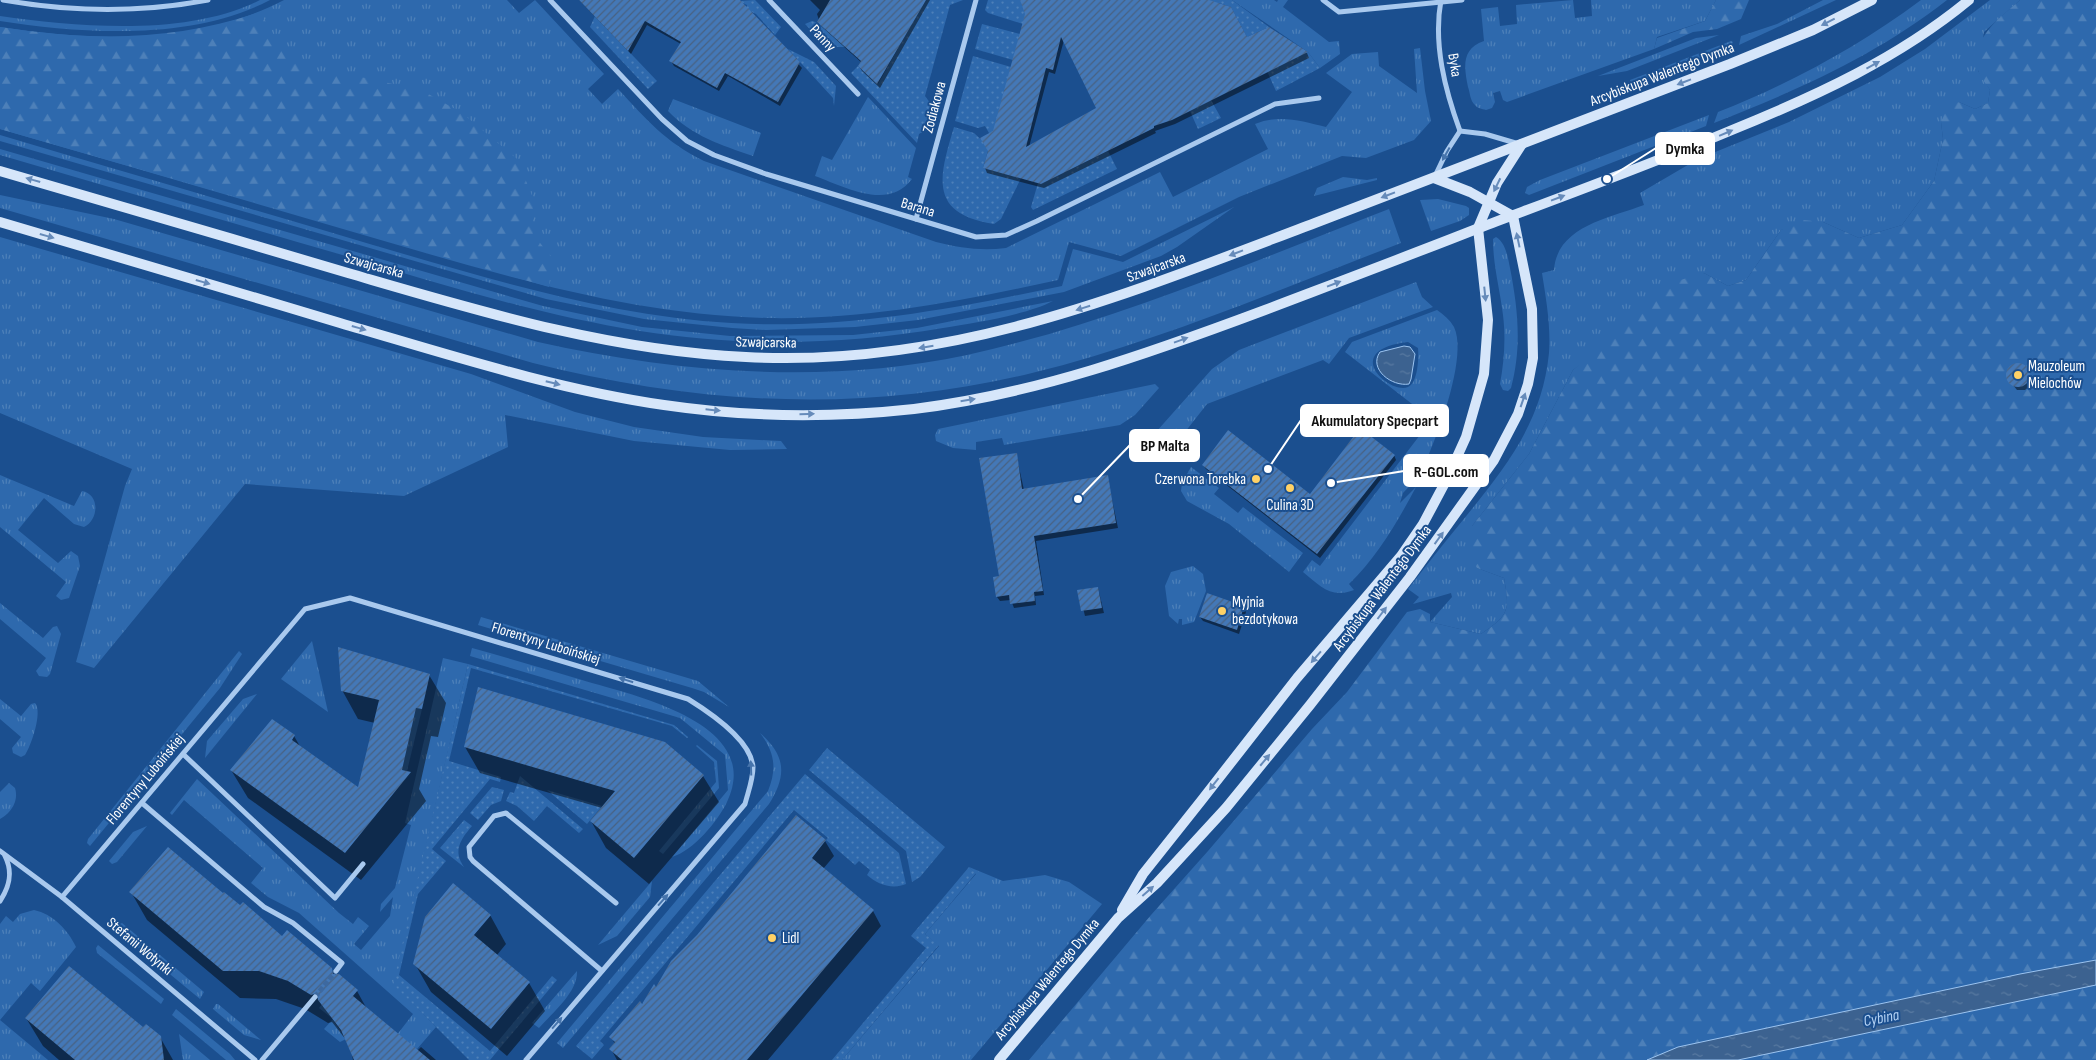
<svg xmlns="http://www.w3.org/2000/svg" width="2096" height="1060" font-family="'Sofia Sans Condensed',sans-serif">
<style>
.grass{fill:url(#grass-tufts);fill-rule:evenodd}
.forest{fill:url(#forest-firs)}
.park{fill:url(#park-dots)}
.water{fill:url(#water-ripples);stroke:#9cc4f0}
.shadow{fill:#0007;fill-rule:evenodd}
.building{fill:url(#building-hatch);fill-rule:evenodd}
.lines{fill:none;stroke-linecap:round;stroke-linejoin:round}
.street-tunnel{stroke:#3d69a0;stroke-width:5;stroke-dasharray:5 2.5;stroke-linecap:butt}
.street{stroke:#a9c9ee;stroke-width:5}
.secondary{stroke:#d6e6fa;stroke-width:10}
.oneway{fill:#668bba}
.oneway2{fill:#4674ac}
.poi-dot{fill:#ffd166;stroke:#1b4f8f;stroke-width:2}
.labels{text-anchor:middle;stroke-width:4;stroke-linejoin:round;paint-order:stroke}
.street-label{font-size:15px;fill:#fff;stroke:#1b4f8f}
.poi-label{font-size:15px;fill:#fff;stroke:#1b4f8f;text-anchor:start}
.water-label{font-size:16px;font-style:italic;fill:#b5d3f5;stroke:#1b4f8f}
.leader{fill:none;stroke:#fff;stroke-width:2}
.callout-dot{fill:#fff;stroke:#1b4f8f;stroke-width:2}
.callout{fill:#fff;stroke:#fff;stroke-width:2}
.callout-label{font-size:16px;text-anchor:middle;font-weight:bold;fill:#111}
</style>
<defs>
<pattern id="grass-tufts" width="24" height="20" patternUnits="userSpaceOnUse" patternTransform="scale(1.25)"><rect width="24" height="20" fill="#2e69ad"/><path d="M3 7l-1-3M5 7V3M7 7l1-3M15 17l-1-3M17 17v-4M19 17l1-3" fill="none" stroke="#4d80b9"/></pattern>
<pattern id="forest-firs" width="22" height="20" patternUnits="userSpaceOnUse" patternTransform="scale(1.25)"><rect width="22" height="20" fill="#2e69ad"/><path d="M5 1l3.5 6h-7zM16 11l3.5 6h-7z" fill="#4d80b9"/></pattern>
<pattern id="park-dots" width="8" height="8" patternUnits="userSpaceOnUse" patternTransform="scale(1.25)"><rect width="8" height="8" fill="#2e69ad"/><path d="M2 2h.1M6 6h.1" fill="none" stroke="#4d80b9" stroke-width="1.8" stroke-linecap="round"/></pattern>
<pattern id="water-ripples" width="26" height="14" patternUnits="userSpaceOnUse" patternTransform="scale(1.25)"><rect width="26" height="14" fill="#3c6290"/><path d="M2 4q2-2 4 0t4 0M15 11q2-2 4 0t4 0" fill="none" stroke="#597aa1"/></pattern>
<pattern id="building-hatch" width="6" height="6" patternUnits="userSpaceOnUse" patternTransform="scale(1.25)"><rect width="6" height="6" fill="#4478b7"/><path d="M-1 1l2-2M0 6l6-6M5 7l2-2" fill="none" stroke="#486282"/></pattern>
</defs>
<rect width="100%" height="100%" fill="#1b4f8f"/>
<g class="grass">
<path d="M260 0H270C192 41 84 34 0 21V16C78 27 187 37 260 0Z"/>
<path d="M284 0H507L519 13 535 0 604 74 588 89 602 104 618 89C648 121 664 141 704 161L936 242C960 248 981 251 1006 248L1160 172 1173 197 1268 149 1255 124C1280 114 1301 121 1326 127L1352 92 1326 73 1352 54 1378 52 1379 66 1417 93 1414 49 1420 48 1425 91 1431 121 1414 140 1366 158 1342 156 1239 197 1121 256 1069 242 1058 280C962 301 866 320 767 318 629 315 498 274 367 236 244 200 122 164 0 129V27C95 41 196 46 284 0Z"/>
<polygon points="1232,0 1274,0 1277,2 1278,0 1288,0 1283,7 1329,42 1339,41 1340,54 1320,68 1308,52"/>
<path d="M1573 0 1575 18 1592 16 1591 0H1716L1705 21 1657 37 1654 49 1507 102 1503 100 1500 91 1493 93 1495 102 1492 108 1486 110C1482 109 1477 108 1475 105 1470 101 1470 92 1468 87 1464 67 1461 49 1484 41L1481 9 1498 7 1500 26 1517 24 1516 5Z"/>
<polygon points="1823,0 1836,0 1739,45 1741,36 1777,24"/>
<path d="M1921 0H1947C1877 55 1796 91 1714 123L1718 112C1791 83 1858 47 1921 0Z"/>
<path d="M1990 0H2020L1984 32 1978 71 1990 90 1988 103 1975 109 1959 102 1941 122 1943 139 1934 181 1902 225 1859 238 1823 222 1781 230 1746 280 1728 286 1704 273 1573 370 1529 454 1472 526 1477 568 1504 578C1510 611 1509 615 1481 634L1430 622 1452 597 1451 593 1413 604 1419 597 1408 589C1426 566 1444 543 1463 520 1505 468 1542 423 1549 353 1551 326 1546 299 1542 273L1554 270C1557 226 1610 218 1644 205L1640 193 1698 159 1789 122 1880 77 1925 49Z"/>
<polygon points="1719,35 1627,71 1598,76 1696,38"/>
<polygon points="1731,41 1733,42 1730,49 1729,47 1650,78 1631,82 1630,80"/>
<path d="M868 97 916 148 908 177 912 179C888 211 845 187 815 176L822 156 832 160Z"/>
<path d="M673 99 761 133 753 156C721 145 692 136 668 111Z"/>
<polygon points="1709,115 1706,126 1529,195 1525,193 1527,187 1540,180"/>
<path d="M0 135C124 172 249 208 373 245 490 279 609 316 731 323 844 330 952 309 1062 286L1073 249 1123 262 1234 207 1177 247 1161 256 1064 292 918 320 855 327 766 330 732 328 644 319 546 299 0 141Z"/>
<path d="M0 149 543 306 642 327 730 336 853 335 917 328 1053 301C1026 315 974 323 943 328 843 345 740 347 640 331 538 315 438 283 339 254 226 221 113 188 0 155Z"/>
<polygon points="1343,177 1367,180 1377,178 1377,180 1314,196 1317,188"/>
<path d="M0 195 114 219 538 342C678 373 825 385 967 355 1112 323 1251 262 1389 209L1401 243C1280 289 1158 342 1032 373 864 414 699 405 533 363L0 208Z"/>
<polygon points="1438,199 1466,206 1469,208 1469,215 1460,221 1431,231 1420,200"/>
<polygon points="0,237 471,374 575,412 634,427 703,437 781,441 787,449 730,450 634,441 505,415 508,447 404,496 245,484 94,668 76,662 125,486 132,469 0,413"/>
<path d="M1496 237C1506 243 1508 258 1510 268 1518 309 1522 347 1511 388L1508 391 1503 390 1500 384C1504 362 1506 339 1503 315 1500 289 1493 266 1493 239Z"/>
<polygon points="1416,282 1422,297 1433,307 1349,338 1329,364 1323,360 1207,404 1174,446 1166,449 1157,444 1156,432 1212,369 1239,350"/>
<path d="M1437 310C1444 315 1450 320 1454 327 1465 350 1448 403 1440 426L1414 431 1413 430 1425 414 1345 352 1352 342ZM1408 342 1418 348C1419 357 1418 383 1408 387 1390 395 1339 350 1408 342Z"/>
<polygon points="1155,384 1159,388 1135,415 1120,425 1004,445 1002,438 976,442 976,450 953,448 936,441 935,435 938,429"/>
<path d="M1438 431 1421 474 1403 493 1400 503 1416 487C1398 521 1377 557 1349 584L1354 590C1331 599 1320 586 1303 572L1312 560 1320 566 1420 435Z"/>
<polygon points="1191,467 1219,488 1214,494 1238,513 1243,507 1303,553 1289,572 1229,524 1187,501 1181,491 1182,483"/>
<path d="M0 475 74 506 82 491C100 494 99 520 84 527L74 524 44 498 18 530 58 563 71 551 78 556 80 566 69 598 61 600 56 596 66 582 0 527Z"/>
<polygon points="1193,566 1203,574 1206,591 1194,622 1182,625 1182,619 1179,619 1178,624 1169,616 1165,586 1171,572"/>
<polygon points="0,603 43,638 53,627 57,626 61,634 50,674 47,677 39,676 36,671 46,658 0,619"/>
<polygon points="481,617 698,681 729,707 704,692 692,688 478,625"/>
<polygon points="312,641 328,712 281,679"/>
<path d="M472 648C508 658 545 669 582 680 631 695 765 722 727 802 718 821 693 851 672 857L728 790 725 755 680 718 470 656Z"/>
<polygon points="239,651 242,654 220,688 90,846 87,843 88,839"/>
<polygon points="443,658 468,664 394,984 436,1027 417,1049 396,1036 413,1014 299,913 268,897 251,883 263,868 184,800 172,815 170,813 197,779 339,913 353,924 358,917 369,926 354,944 361,950 390,916 393,897 380,912 381,904 395,888 411,825 405,823"/>
<polygon points="257,694 205,758 207,741 243,699"/>
<path d="M0 699 21 716 31 704 35 703C43 712 31 746 25 755L21 757 13 753 12 748 21 737 0 719Z"/>
<polygon points="416,708 422,709 407,771 402,770"/>
<path d="M760 733C786 756 787 775 769 804L563 1048 557 1043 768 791C777 769 775 752 760 733Z"/>
<polygon points="697,745 717,761 719,788 663,854 659,851 716,782 714,762 696,746"/>
<path d="M9 783 15 788C19 801 11 813 0 819V792Z"/>
<polygon points="147,826 117,862 112,864 109,861 133,832"/>
<polygon points="969,867 1003,881 1045,875 1069,882 1102,904 971,1060 842,1060 939,946 925,934 976,874"/>
<polygon points="652,881 650,897 617,936 598,945"/>
<path d="M34 910C53 914 68 930 76 947L40 991 31 983 0 1020V924L6 916 13 922 20 914Z"/>
<polygon points="122,923 204,992 200,999 113,927"/>
<polygon points="98,945 164,999 161,1004 97,953 96,948"/>
<path d="M577 971C578 992 552 1013 539 1028L532 1023Z"/>
<polygon points="216,1004 218,1004 261,1040 244,1035 213,1009"/>
<polygon points="322,1004 346,1039 340,1042 324,1029 333,1019 319,1008"/>
<polygon points="176,1009 230,1054 235,1060 226,1060 172,1015"/>
<polygon points="0,1020 48,1060 0,1060"/>
<polygon points="179,1034 210,1060 183,1060"/>
</g>
<g class="forest">
<polygon points="1716,0 1749,0 1741,19 1717,29 1693,32 1654,49 1657,38 1705,21"/>
<path d="M2020 0H2096V1060H1029L1151 915 1208 851 1312 729 1347 692 1407 612 1420 609 1430 614V622L1481 634C1509 615 1510 611 1504 578L1477 568 1468 554 1472 526 1529 454 1573 370 1677 281 1704 273 1728 286 1746 280 1781 230 1803 220 1823 222 1859 238 1902 225 1934 181 1943 139 1941 122 1947 106 1959 102 1975 109 1988 103 1990 90C1986 84 1979 76 1978 70 1971 37 1999 19 2020 0Z"/>
<path d="M260 12 287 57 321 73 367 78 423 91 462 113 517 159 533 198V234L552 258 549 287 0 129V27C90 41 173 42 260 12Z"/>
</g>
<g class="park">
<polygon points="755,0 781,27 775,35 756,14 746,9 747,5 739,1"/>
<polygon points="925,0 963,0 950,5 925,96 936,111 932,126 919,134 917,143 851,73 858,66 878,84"/>
<polygon points="988,0 1021,0 1022,6 1027,7 1023,24 988,13 985,10"/>
<polygon points="1200,0 1232,0 1269,27 1247,37 1231,7 1219,3 1205,10"/>
<polygon points="595,16 657,81 648,89 590,27"/>
<path d="M812 21C822 23 840 41 851 47H827L805 24Z"/>
<polygon points="982,24 1020,34 1013,60 975,49"/>
<polygon points="788,49 814,62 836,86 834,106 833,98"/>
<polygon points="1308,52 1320,68 1276,91 1267,71 1270,71"/>
<polygon points="973,56 1011,67 993,134 989,133 985,126 978,128 955,121"/>
<polygon points="1211,100 1221,118 1198,129 1190,111"/>
<path d="M954 127 974 133 989 147 983 168 1021 178 1001 219 994 224C928 214 939 177 954 127Z"/>
<polygon points="1108,151 1117,169 1033,210 1031,207 1038,183 1041,184"/>
<polygon points="468,664 674,725 688,737 687,738 672,726 471,668 449,761 501,777 500,782 490,779 432,849 446,861 418,894 399,975 490,1051 552,976 557,980 490,1060 469,1060 393,984"/>
<polygon points="827,748 945,847 920,877 912,882 906,851 809,770"/>
<path d="M805 774 899 853 906 884C892 890 877 884 867 875L870 870 859 861 855 865 826 840 828 838 794 810 600 1041 604 1045 592 1059 576 1046Z"/>
<polygon points="520,776 583,829 579,833 547,806 534,821 517,806 506,801 510,792 514,793"/>
<polygon points="492,787 504,790 501,801 491,805 478,820 470,813"/>
<polygon points="547,790 602,806 587,824"/>
<path d="M464 820 472 826C460 840 453 851 464 867L440 848Z"/>
<polygon points="969,867 976,873 925,934 939,945 842,1060 832,1060 926,948 911,936"/>
</g>
<g class="water">
<path d="M1404 346 1410 347 1415 354 1411 379 1409 384C1392 387 1368 369 1380 352Z"/>
<polygon points="2096,960 2096,985 1738,1060 1647,1060 1678,1047 2020,974"/>
</g>
<g class="shadow">
<polygon points="579,0 738,0 802,68 780,106 728,76 719,91 674,66 671,61 681,44 647,25 631,54"/>
<polygon points="810,0 930,0 880,88 862,71 859,66 862,63 821,26 817,14 820,10"/>
<path d="M1021 0H1199L1247 39 1269 28 1307 53 1309 58 1175 124 1155 131 1156 133 1044 188 987 173 985 168 1027 14ZM1064 40 1098 108 1029 147 1049 72 1055 74Z"/>
<polygon points="2015,365 2023,365 2031,377 2031,385 2025,390 2017,390 2008,379 2009,370"/>
<polygon points="1016,454 1024,490 1107,476 1118,528 1036,541 1044,595 1035,596 1036,605 1014,608 1011,600 1000,601 997,597"/>
<polygon points="1394,455 1396,460 1320,558 1206,469 1203,465 1310,495"/>
<polygon points="1098,588 1104,613 1085,616 1079,591"/>
<polygon points="1243,607 1246,612 1239,634 1203,621 1200,617"/>
<polygon points="429,675 446,703 438,737 431,736 419,789 426,801 361,880 248,798 231,770 272,720 294,736 301,748 359,789 375,723 358,719 342,690"/>
<polygon points="664,743 703,776 719,802 649,884 606,848 591,821 602,808 480,773 465,747"/>
<polygon points="797,817 825,841 834,856 823,869 873,911 881,926 768,1060 617,1060 611,1049 615,1044 611,1037 656,989"/>
<polygon points="131,892 224,895 282,938 331,969 335,975 357,991 368,1011 417,1051 421,1047 436,1060 353,1060 350,1045 332,1022 328,1023 305,1009 276,999 240,998 147,920"/>
<polygon points="490,915 506,944 497,955 529,983 545,1011 507,1056 431,992 415,964"/>
<polygon points="26,1018 143,1029 160,1037 173,1060 59,1060 43,1046"/>
</g>
<g class="building">
<polygon points="579,0 740,0 800,62 778,102 725,73 717,88 669,61 681,42 645,21 628,51"/>
<polygon points="830,0 926,0 877,84 858,66 861,61 817,22"/>
<path d="M1020 0H1209L1231 7 1247 37 1269 27 1308 52 1172 120 1154 126V128L1041 184 983 168 988 151 980 138 993 131 1025 14ZM1061 37 1096 108 1026 147 1046 68 1053 70Z"/>
<circle cx="2018" cy="375" r="12"/>
<polygon points="1360,428 1395,455 1317,554 1202,465 1228,430 1310,494"/>
<polygon points="1017,453 1022,489 1108,475 1116,523 1034,536 1043,591 1034,592 1035,601 1010,604 1009,595 996,597 993,577 999,576 979,458"/>
<polygon points="1098,587 1102,608 1081,611 1077,590"/>
<polygon points="1207,593 1244,606 1237,630 1199,617"/>
<polygon points="338,647 430,674 422,709 416,708 402,770 411,772 345,853 230,770 272,719 295,735 292,740 358,787 379,700 341,691"/>
<polygon points="478,687 665,742 704,775 634,858 590,821 615,791 464,747"/>
<polygon points="796,815 826,840 812,858 874,910 747,1060 622,1060 609,1049 615,1042 609,1037 640,1001 642,1004 654,984 656,987 671,961 697,935"/>
<polygon points="168,847 223,893 224,892 240,905 243,902 282,936 287,930 332,968 333,974 339,974 358,990 353,996 430,1060 354,1060 341,1030 318,1000 317,993 311,995 288,981 259,971 223,971 129,892"/>
<polygon points="453,883 491,915 474,935 530,982 491,1029 413,964 425,917"/>
<polygon points="69,966 143,1027 146,1024 161,1036 164,1060 75,1060 25,1018"/>
</g>
<g class="lines">
<polyline class="street-tunnel" points="315,997 336,971"/>
<g class="street">
<path d="M3 0C71 12 140 13 208 0"/>
<polyline points="550,0 662,119 687,141 714,155 766,174 976,237 1006,235 1037,221 1275,104 1319,98"/>
<polyline points="769,0 858,94"/>
<polyline points="1323,0 1339,12 1462,0"/>
<path d="M1441 0C1433 44 1445 90 1460 131"/>
<polyline points="1460,131 1485,134 1519,144"/>
<polyline points="1435,176 1447,151 1460,131"/>
<polyline points="916,219 976,0"/>
<polyline points="183,754 335,898 363,864"/>
<polyline points="142,803 264,907 293,923 342,963 336,971"/>
<polyline points="0,851 62,897 255,1060"/>
<path d="M62 897 305 609 350 598 688 699C709 712 751 740 753 767 753 780 748 792 745 804L526 1060"/>
<path d="M0 901C10 886 13 872 5 856"/>
<polyline points="602,971 473,861 470,857 469,847 494,816 506,813 616,903"/>
<polyline points="262,1060 315,997"/>
</g>
<g class="secondary">
<path d="M0 171C116 204 232 239 348 273 479 311 609 351 746 357 952 368 1127 294 1315 223 1453 170 1592 117 1730 64L1813 30 1872 0"/>
<path d="M0 222C114 256 227 289 340 323 447 354 554 389 664 405 745 417 832 418 914 409 1036 394 1150 353 1265 310 1336 283 1408 256 1479 228 1564 196 1649 165 1732 130 1816 96 1899 58 1969 0"/>
<polyline points="1122,910 1143,874 1201,801 1297,678 1401,556 1423,524 1447,479 1466,437 1484,374 1488,320 1478,228 1497,183 1522,144"/>
<polyline points="999,1060 1118,918 1157,883 1226,808 1310,705 1410,577 1494,460 1518,414 1528,384 1533,358 1532,309 1513,216 1470,192 1434,178"/>
</g>
</g>
<defs><path id="oneway-solid" d="M-6-.8H1V-3.2L6.5 0L1 3.2V.8H-6Z" transform="scale(1.25)"/></defs>
<g class="oneway">
<use href="#oneway-solid" transform="translate(1828 22) rotate(153)"/>
<use href="#oneway-solid" transform="translate(1873 65) rotate(-29)"/>
<use href="#oneway-solid" transform="translate(1684 82) rotate(159)"/>
<use href="#oneway-solid" transform="translate(1726 133) rotate(-23)"/>
<use href="#oneway-solid" transform="translate(33 180) rotate(-164)"/>
<use href="#oneway-solid" transform="translate(1497 185) rotate(116)"/>
<use href="#oneway-solid" transform="translate(1388 195) rotate(159)"/>
<use href="#oneway-solid" transform="translate(1558 198) rotate(-21)"/>
<use href="#oneway-solid" transform="translate(47 236) rotate(16)"/>
<use href="#oneway-solid" transform="translate(1518 240) rotate(-102)"/>
<use href="#oneway-solid" transform="translate(1236 253) rotate(159)"/>
<use href="#oneway-solid" transform="translate(203 282) rotate(16)"/>
<use href="#oneway-solid" transform="translate(1334 284) rotate(-21)"/>
<use href="#oneway-solid" transform="translate(1485 294) rotate(84)"/>
<use href="#oneway-solid" transform="translate(1083 308) rotate(162)"/>
<use href="#oneway-solid" transform="translate(359 328) rotate(16)"/>
<use href="#oneway-solid" transform="translate(1181 340) rotate(-20)"/>
<use href="#oneway-solid" transform="translate(926 347) rotate(171)"/>
<use href="#oneway-solid" transform="translate(553 383) rotate(14)"/>
<use href="#oneway-solid" transform="translate(968 400) rotate(-9)"/>
<use href="#oneway-solid" transform="translate(1523 400) rotate(-71)"/>
<use href="#oneway-solid" transform="translate(713 410) rotate(6)"/>
<use href="#oneway-solid" transform="translate(807 414) rotate(-1)"/>
<use href="#oneway-solid" transform="translate(1439 538) rotate(-54)"/>
<use href="#oneway-solid" transform="translate(1382 613) rotate(-53)"/>
<use href="#oneway-solid" transform="translate(1316 657) rotate(131)"/>
<use href="#oneway-solid" transform="translate(1265 760) rotate(-50)"/>
<use href="#oneway-solid" transform="translate(1214 784) rotate(128)"/>
<use href="#oneway-solid" transform="translate(1148 891) rotate(-41)"/>
</g>
<g class="oneway2">
<use href="#oneway-solid" transform="translate(1446 154) rotate(119)"/>
<use href="#oneway-solid" transform="translate(626 680) rotate(-163)"/>
<use href="#oneway-solid" transform="translate(751 768) rotate(-92)"/>
<use href="#oneway-solid" transform="translate(663 900) rotate(-49)"/>
<use href="#oneway-solid" transform="translate(557 1023) rotate(-49)"/>
</g>
<g class="poi-dot">
<circle cx="2018" cy="375" r="5"/>
<circle cx="1256" cy="479" r="5"/>
<circle cx="1290" cy="488" r="5"/>
<circle cx="1222" cy="611" r="5"/>
<circle cx="772" cy="938" r="5"/>
</g>
<g class="labels">
<g class="street-label">
<text transform="translate(823 38) rotate(47)" y="5">Panny</text>
<text transform="translate(1455 65) rotate(81)" y="5">Byka</text>
<text transform="translate(1662 74) rotate(-21)" y="5">Arcybiskupa Walentego Dymka</text>
<text transform="translate(934 107) rotate(-75)" y="5">Zodiakowa</text>
<text transform="translate(918 207) rotate(17)" y="5">Barana</text>
<text transform="translate(374 265) rotate(16)" y="5">Szwajcarska</text>
<text transform="translate(1156 267) rotate(-20)" y="5">Szwajcarska</text>
<text transform="translate(766 342) rotate(1)" y="5">Szwajcarska</text>
<text transform="translate(1382 588) rotate(-53)" y="5">Arcybiskupa Walentego Dymka</text>
<text transform="translate(546 643) rotate(17)" y="5">Florentyny Luboińskiej</text>
<text transform="translate(145 779) rotate(-50)" y="5">Florentyny Luboińskiej</text>
<text transform="translate(140 946) rotate(40)" y="5">Stefanii Wołynki</text>
<text transform="translate(1047 979) rotate(-50)" y="5">Arcybiskupa Walentego Dymka</text>
</g>
<g class="poi-label">
<text x="2028" y="371">Mauzoleum<tspan x="2028" dy="17">Mielochów</tspan></text>
<text x="1246" y="484" text-anchor="end">Czerwona Torebka</text>
<text x="1290" y="510" text-anchor="middle">Culina 3D</text>
<text x="1232" y="607">Myjnia<tspan x="1232" dy="17">bezdotykowa</tspan></text>
<text x="782" y="943">Lidl</text>
</g>
<g class="water-label">
<text transform="translate(1881 1017) rotate(-11)" y="6">Cybina</text>
</g>
</g>
<path class="leader" d="M1607 179L1656 148M1268 469L1301 420M1078 499L1130 445M1331 483L1404 471"/>
<g class="callout-dot">
<circle cx="1607" cy="179" r="5"/>
<circle cx="1268" cy="469" r="5"/>
<circle cx="1078" cy="499" r="5"/>
<circle cx="1331" cy="483" r="5"/>
</g>
<g class="callout">
<rect x="1656" y="133" width="58" height="31" rx="5"/>
<rect x="1301" y="405" width="147" height="31" rx="5"/>
<rect x="1130" y="430" width="69" height="31" rx="5"/>
<rect x="1404" y="455" width="84" height="31" rx="5"/>
</g>
<g class="callout-label">
<text x="1685" y="154">Dymka</text>
<text x="1375" y="426">Akumulatory Specpart</text>
<text x="1165" y="451">BP Malta</text>
<text x="1446" y="477">R-GOL.com</text>
</g>
</svg>
